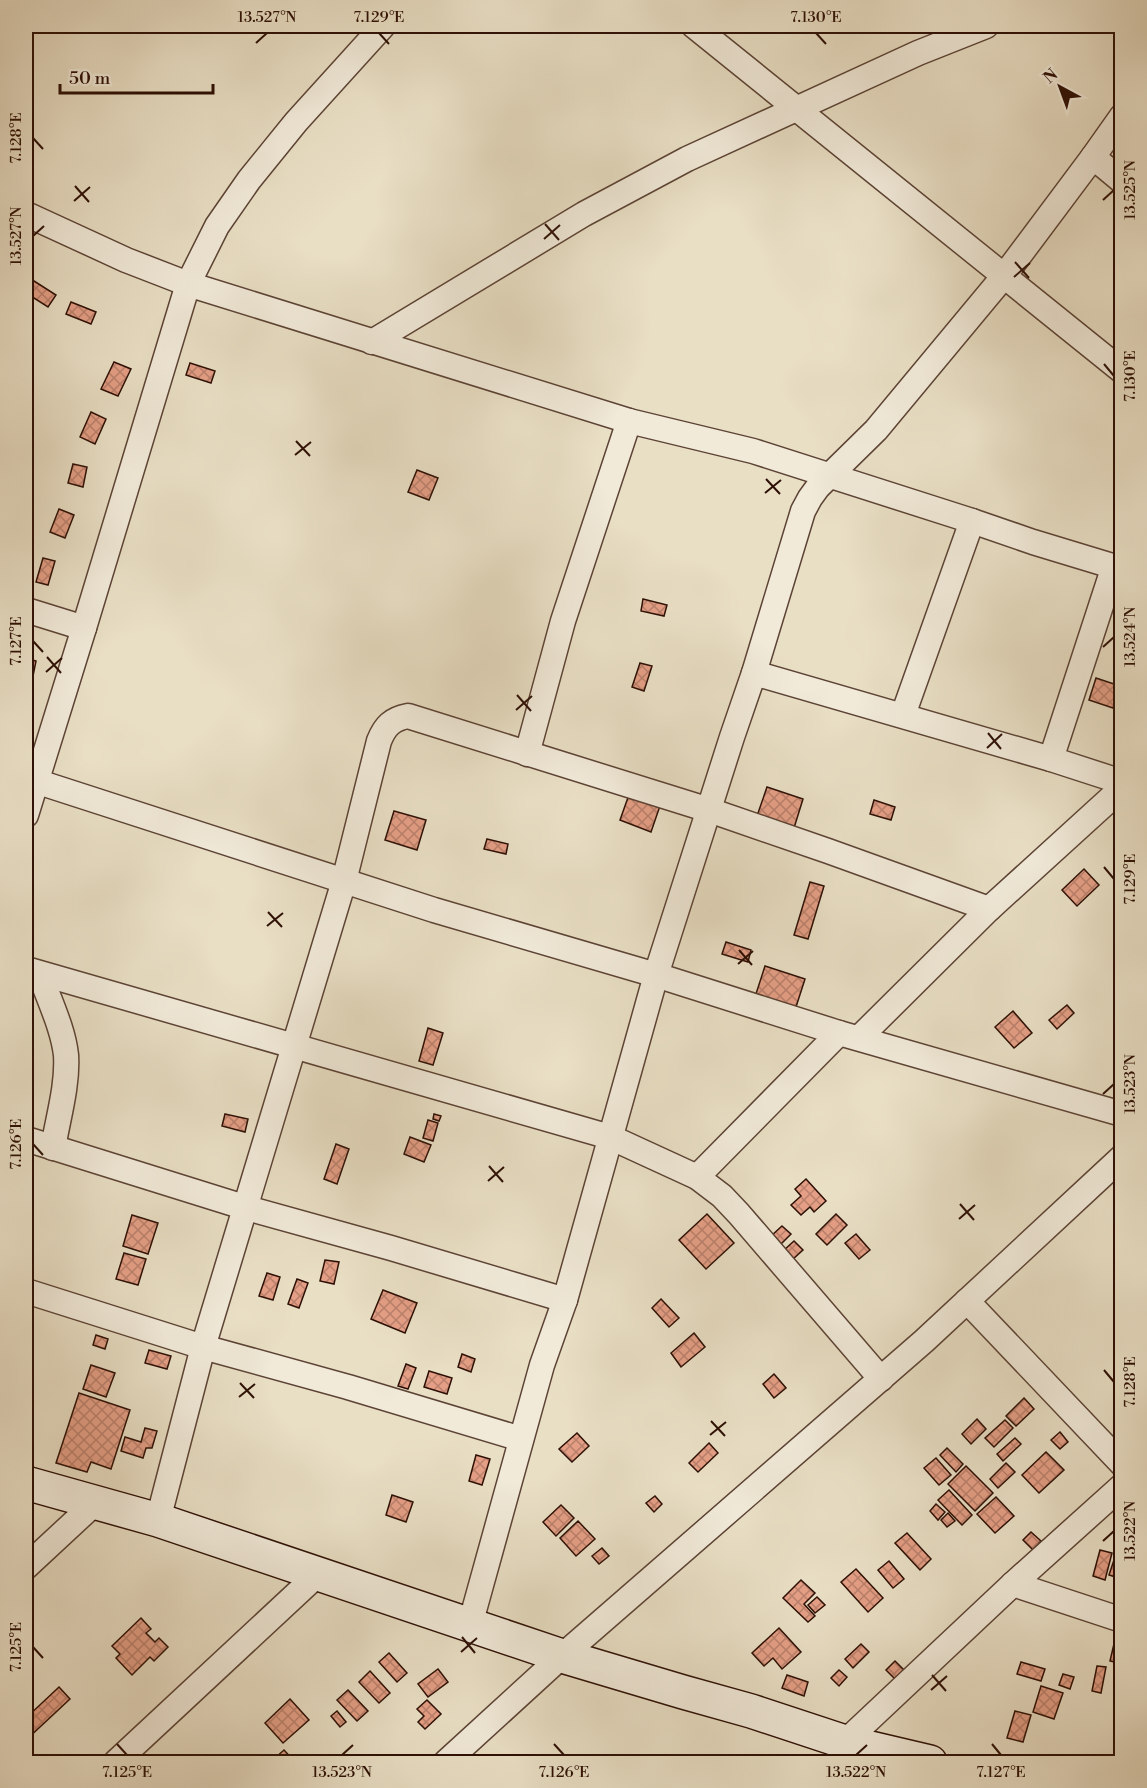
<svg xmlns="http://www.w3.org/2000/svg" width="1147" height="1788" font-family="'Libre Bodoni',serif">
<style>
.building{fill:url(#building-cross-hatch);stroke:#2d0f05;stroke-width:1.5}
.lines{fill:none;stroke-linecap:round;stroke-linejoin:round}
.street-casing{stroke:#5c4335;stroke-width:27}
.secondary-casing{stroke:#2d0f05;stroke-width:36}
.street{stroke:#f1ead9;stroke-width:24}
.secondary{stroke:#f1ead9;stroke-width:33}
.ticks{fill:none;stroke:#2d0f05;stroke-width:2}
.neatline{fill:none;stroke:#2d0f05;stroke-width:2}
.ticks-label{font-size:15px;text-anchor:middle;fill:#2d0f05}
</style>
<defs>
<pattern id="building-cross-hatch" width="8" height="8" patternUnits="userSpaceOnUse" patternTransform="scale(1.5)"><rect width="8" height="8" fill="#e59f86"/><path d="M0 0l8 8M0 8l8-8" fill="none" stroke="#ba806c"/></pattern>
</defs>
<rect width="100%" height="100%" fill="#e9dfc5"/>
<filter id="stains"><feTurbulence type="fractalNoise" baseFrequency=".00333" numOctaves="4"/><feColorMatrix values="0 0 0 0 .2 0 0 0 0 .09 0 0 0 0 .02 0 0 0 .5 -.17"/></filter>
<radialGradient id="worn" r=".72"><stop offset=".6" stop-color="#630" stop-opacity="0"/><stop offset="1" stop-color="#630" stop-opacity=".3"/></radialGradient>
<g class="building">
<polygon points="34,281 56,295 48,307 26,293"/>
<polygon points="71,302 96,312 91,324 66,314"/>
<polygon points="114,362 131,369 118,396 101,389"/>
<polygon points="190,363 215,371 211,383 186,375"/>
<polygon points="91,412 106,419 95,444 80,437"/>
<polygon points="73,464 87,467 83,487 68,483"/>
<polygon points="417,470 438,478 429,500 408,492"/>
<polygon points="59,509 74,515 65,538 50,532"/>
<polygon points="43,558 55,561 48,585 36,582"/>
<polygon points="643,599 667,605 664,616 641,611"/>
<polygon points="26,658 36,661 33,676 26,674"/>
<polygon points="640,663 652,666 644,691 632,687"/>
<polygon points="1096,678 1120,686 1113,708 1089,700"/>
<polygon points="767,787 803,799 794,828 757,816"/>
<polygon points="631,789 662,800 651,832 620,820"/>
<polygon points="874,800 895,807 891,820 870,814"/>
<polygon points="394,811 426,820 417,850 385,840"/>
<polygon points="487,839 508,844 506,854 484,849"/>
<polygon points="1084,869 1099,885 1077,906 1062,890"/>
<polygon points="810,882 824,886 808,939 794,935"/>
<polygon points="726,942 751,950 748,962 722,954"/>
<polygon points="765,966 805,979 795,1010 755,997"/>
<polygon points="1067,1005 1074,1013 1057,1029 1049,1020"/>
<polygon points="1013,1011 1032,1033 1014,1048 995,1027"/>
<polygon points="428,1028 443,1033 433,1065 419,1061"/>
<polygon points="225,1114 248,1119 245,1132 222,1126"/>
<polygon points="434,1114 441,1116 439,1121 433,1119"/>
<polygon points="428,1120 438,1123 433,1141 423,1138"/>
<polygon points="410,1137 431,1145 424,1162 404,1154"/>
<polygon points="336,1144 349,1149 337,1184 324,1179"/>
<polygon points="806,1179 826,1201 814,1212 810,1207 801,1215 791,1205 801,1196 795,1189"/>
<polygon points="707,1214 734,1243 706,1269 679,1240"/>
<polygon points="836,1214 847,1225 827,1245 816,1234"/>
<polygon points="132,1215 158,1223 148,1254 123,1246"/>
<polygon points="782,1226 791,1234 779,1246 770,1237"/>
<polygon points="856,1234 870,1250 859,1259 845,1243"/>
<polygon points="794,1241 803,1250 792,1260 783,1251"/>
<polygon points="124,1253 146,1259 138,1285 116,1279"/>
<polygon points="325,1260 339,1262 334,1284 320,1281"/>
<polygon points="267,1273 280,1277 273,1300 259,1296"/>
<polygon points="297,1279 308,1283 299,1308 288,1304"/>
<polygon points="383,1290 417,1303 405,1333 371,1319"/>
<polygon points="661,1299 679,1318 669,1327 652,1308"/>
<polygon points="694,1333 705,1347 681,1367 671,1353"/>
<polygon points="96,1335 108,1339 105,1349 93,1345"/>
<polygon points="149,1350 171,1356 167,1369 145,1363"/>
<polygon points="462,1354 475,1359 471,1372 458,1367"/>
<polygon points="406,1364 416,1368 408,1389 398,1386"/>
<polygon points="91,1365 115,1373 106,1397 83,1389"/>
<polygon points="429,1371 452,1378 447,1394 424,1387"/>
<polygon points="774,1374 786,1388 774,1398 763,1384"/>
<polygon points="79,1393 130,1410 111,1469 91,1462 87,1472 56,1463"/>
<polygon points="1024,1398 1034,1409 1016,1426 1006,1416"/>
<polygon points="977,1419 986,1429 971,1444 962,1434"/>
<polygon points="1005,1420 1013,1428 994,1447 985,1438"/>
<polygon points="145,1428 157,1431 152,1448 146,1448 143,1458 121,1451 125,1437 141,1442"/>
<polygon points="1060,1432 1068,1442 1060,1449 1051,1440"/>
<polygon points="577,1433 589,1446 572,1462 559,1449"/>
<polygon points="1015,1438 1021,1444 1003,1461 997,1454"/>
<polygon points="709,1443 718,1453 698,1472 689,1463"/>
<polygon points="947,1448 963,1464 956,1472 940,1455"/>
<polygon points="1046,1452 1064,1470 1039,1493 1022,1475"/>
<polygon points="476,1455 490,1459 482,1485 469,1481"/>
<polygon points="936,1458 951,1475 939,1485 924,1468"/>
<polygon points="1006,1463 1015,1472 998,1488 990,1479"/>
<polygon points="966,1466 993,1493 975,1511 948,1484"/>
<polygon points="949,1490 972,1515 962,1525 938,1500"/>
<polygon points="392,1495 413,1502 406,1522 386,1515"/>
<polygon points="655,1496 662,1504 654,1512 646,1503"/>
<polygon points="996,1497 1014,1516 995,1533 977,1514"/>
<polygon points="936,1504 945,1512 938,1520 930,1511"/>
<polygon points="561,1505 574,1518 556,1536 543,1522"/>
<polygon points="948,1513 955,1521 947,1527 941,1520"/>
<polygon points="578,1521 595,1539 576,1556 560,1538"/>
<polygon points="1031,1532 1041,1541 1033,1550 1023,1540"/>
<polygon points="907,1533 931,1559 920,1570 895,1543"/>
<polygon points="602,1548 609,1556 599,1564 592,1556"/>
<polygon points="1100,1550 1112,1553 1105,1580 1093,1576"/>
<polygon points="1116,1554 1122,1556 1122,1579 1109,1575"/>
<polygon points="889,1561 904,1579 893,1588 878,1570"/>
<polygon points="856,1569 883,1598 868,1612 841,1582"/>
<polygon points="801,1580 815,1593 804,1604 815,1616 808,1622 783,1598"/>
<polygon points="817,1597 825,1605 815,1613 808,1605"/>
<polygon points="141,1618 151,1629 146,1633 155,1642 159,1638 168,1647 154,1661 150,1657 132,1675 116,1658 120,1654 112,1646"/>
<polygon points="779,1628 801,1652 782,1669 773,1658 764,1666 752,1653"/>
<polygon points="1116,1635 1122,1636 1122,1664 1110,1661"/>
<polygon points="861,1644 869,1652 853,1668 845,1659"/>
<polygon points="389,1653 407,1673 397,1682 379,1662"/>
<polygon points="895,1661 906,1672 897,1681 886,1670"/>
<polygon points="1021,1662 1045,1669 1041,1681 1017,1674"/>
<polygon points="1097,1666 1106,1667 1101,1693 1092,1691"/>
<polygon points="438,1669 448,1682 428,1697 418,1684"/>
<polygon points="839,1670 847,1677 839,1686 831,1678"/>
<polygon points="370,1671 390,1693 379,1703 359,1682"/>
<polygon points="1063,1674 1074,1677 1070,1689 1059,1685"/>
<polygon points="787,1675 808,1682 804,1696 782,1688"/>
<polygon points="1041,1686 1063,1693 1054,1719 1033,1712"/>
<polygon points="59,1687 70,1699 26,1740 26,1718"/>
<polygon points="348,1690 368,1711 357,1721 337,1700"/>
<polygon points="290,1699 309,1720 283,1743 265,1723"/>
<polygon points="427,1700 441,1714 425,1729 418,1722 424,1716 417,1709"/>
<polygon points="337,1711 346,1722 340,1727 331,1716"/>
<polygon points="1015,1711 1031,1715 1023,1742 1007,1738"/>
<polygon points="284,1750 295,1762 277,1762 274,1759"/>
</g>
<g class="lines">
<g class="street-casing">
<g id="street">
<polyline points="694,26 1122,371"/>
<polyline points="1093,157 1122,181"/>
<polyline points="26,214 126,260 188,284 629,421 753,451 972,521 1033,542 1122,569"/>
<polyline points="372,342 584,214 687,159 918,53 986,26"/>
<polyline points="26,610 84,628"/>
<polyline points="754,673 1051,759 1122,782"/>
<polyline points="903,715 972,521"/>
<polyline points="527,754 563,621 629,421"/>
<polyline points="1051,759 1114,566"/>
<polyline points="26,778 434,910 656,975 839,1033 1122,1114"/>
<polyline points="26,815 84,628 188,284 217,226 249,180 296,122 383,26"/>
<polyline points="26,969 610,1137 697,1177 722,1196 739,1214 881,1379"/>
<path d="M40 974C49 1000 63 1028 66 1055 68 1085 58 1118 53 1148"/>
<polyline points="859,1038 989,909 1122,788"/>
<polyline points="26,1139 247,1208 391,1248 565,1300"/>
<polyline points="697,1177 839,1033"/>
<polyline points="26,1291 203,1347 348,1387 521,1439"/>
<polyline points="967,1301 1122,1464"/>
<path d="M158 1520 203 1347 344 881 379 741C385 726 392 719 408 716L709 810 828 851 989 909"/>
<polyline points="26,1567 95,1503"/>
<polyline points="1013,1584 1122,1620"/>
<polyline points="470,1625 542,1365 565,1300 656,975 732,737 754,673 803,511 810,498 818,487 876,430 1004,276 1093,157 1122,116"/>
<polyline points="116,1762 318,1574"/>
<polyline points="446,1762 562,1656 924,1341 1122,1157"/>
<polyline points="838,1762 845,1742 1013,1584 1122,1486"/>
</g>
</g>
<g class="secondary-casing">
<polyline id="secondary" points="26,1483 158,1520 562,1656 683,1692 751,1711 845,1742 930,1762"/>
</g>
<use href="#street" class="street"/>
<use href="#secondary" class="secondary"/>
</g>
<path class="ticks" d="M379 33 389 44M816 33 826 44M256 43 267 33M33 138 43 149M75 186 89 202M1103 200 1114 190M74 201 90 187M545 224 559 240M33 236 44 226M544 239 560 225M1015 262 1029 278M1014 277 1030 263M1104 364 1114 376M296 441 310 456M295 455 311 442M766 479 780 494M765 493 781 480M33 641 43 652M1103 647 1114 637M47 657 61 673M46 672 62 658M517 695 531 711M516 710 532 696M988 733 1001 749M987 748 1002 734M1104 867 1114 879M268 912 282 927M267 926 283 913M739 950 752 965M738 964 753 951M1103 1094 1114 1084M33 1144 43 1155M489 1166 503 1182M488 1181 504 1167M960 1204 974 1220M959 1219 975 1205M1104 1370 1114 1382M240 1383 254 1398M239 1397 255 1384M711 1421 725 1436M710 1435 726 1422M1103 1541 1114 1531M462 1637 475 1653M33 1647 43 1658M461 1652 477 1638M932 1675 946 1691M931 1690 947 1676M117 1744 127 1755M554 1744 564 1755M992 1744 1001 1755M342 1755 353 1745M856 1755 867 1745"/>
<rect width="1147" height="1788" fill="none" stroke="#e9dfc5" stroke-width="66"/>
<g transform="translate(1060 87) rotate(319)" stroke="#f1ead9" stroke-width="4.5" paint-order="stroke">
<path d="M0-4.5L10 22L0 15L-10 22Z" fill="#2d0f05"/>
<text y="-9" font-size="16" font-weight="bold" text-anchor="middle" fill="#2d0f05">N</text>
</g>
<path d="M60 84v9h153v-9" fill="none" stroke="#2d0f05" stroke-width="3"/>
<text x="69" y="84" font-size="18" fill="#2d0f05" stroke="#f1ead9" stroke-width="4.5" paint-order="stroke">50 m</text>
<rect x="33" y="33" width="1081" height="1722" class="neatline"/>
<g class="ticks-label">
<text x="267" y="22">13.527°N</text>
<text x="379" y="22">7.129°E</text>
<text x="816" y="22">7.130°E</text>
<text transform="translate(16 138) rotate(-90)" y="5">7.128°E</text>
<text transform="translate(1130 190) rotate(-90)" y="5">13.525°N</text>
<text transform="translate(16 236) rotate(-90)" y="5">13.527°N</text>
<text transform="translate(1130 376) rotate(-90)" y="5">7.130°E</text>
<text transform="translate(1130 637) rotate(-90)" y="5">13.524°N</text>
<text transform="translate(16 641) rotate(-90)" y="5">7.127°E</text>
<text transform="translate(1130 879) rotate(-90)" y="5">7.129°E</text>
<text transform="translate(1130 1084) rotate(-90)" y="5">13.523°N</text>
<text transform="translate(16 1144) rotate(-90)" y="5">7.126°E</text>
<text transform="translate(1130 1382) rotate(-90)" y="5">7.128°E</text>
<text transform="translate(1130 1531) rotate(-90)" y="5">13.522°N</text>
<text transform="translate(16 1647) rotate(-90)" y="5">7.125°E</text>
<text x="127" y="1777">7.125°E</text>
<text x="342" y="1777">13.523°N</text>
<text x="564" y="1777">7.126°E</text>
<text x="856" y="1777">13.522°N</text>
<text x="1001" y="1777">7.127°E</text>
</g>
<rect width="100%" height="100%" filter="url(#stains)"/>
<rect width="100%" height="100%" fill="url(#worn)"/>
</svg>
